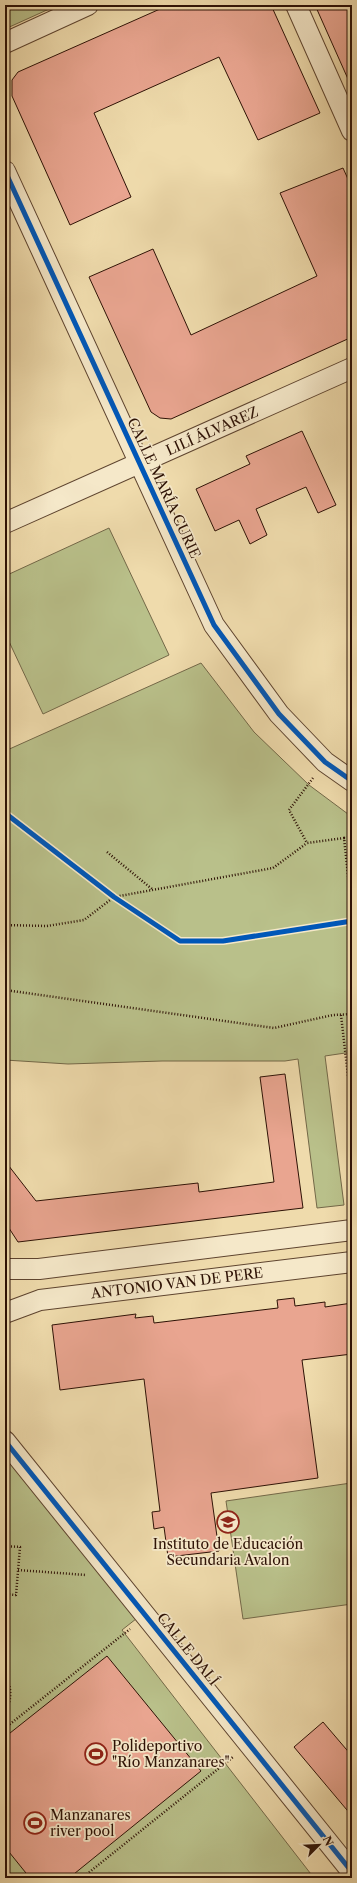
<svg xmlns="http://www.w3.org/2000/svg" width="357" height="1883" font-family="'Libre Caslon Text',serif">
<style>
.green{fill:#b9c08a;stroke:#736848}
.building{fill:#e9a590;stroke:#2d1105}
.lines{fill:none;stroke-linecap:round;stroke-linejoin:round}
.minor-casing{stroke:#5e442f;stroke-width:22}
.path{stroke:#2d1105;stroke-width:2.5;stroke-dasharray:1 2;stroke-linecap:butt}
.minor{stroke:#f5e8c9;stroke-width:20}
.cycleway-casing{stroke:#f5e8c9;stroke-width:8}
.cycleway{stroke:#0057b8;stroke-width:5}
.labels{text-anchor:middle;stroke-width:3.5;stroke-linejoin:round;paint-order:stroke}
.street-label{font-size:14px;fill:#2d1105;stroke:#f5e8c9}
.poi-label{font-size:14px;fill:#2d1105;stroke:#f5e8c9;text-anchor:start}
</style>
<rect width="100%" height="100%" fill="#efdbac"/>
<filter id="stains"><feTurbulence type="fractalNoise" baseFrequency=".005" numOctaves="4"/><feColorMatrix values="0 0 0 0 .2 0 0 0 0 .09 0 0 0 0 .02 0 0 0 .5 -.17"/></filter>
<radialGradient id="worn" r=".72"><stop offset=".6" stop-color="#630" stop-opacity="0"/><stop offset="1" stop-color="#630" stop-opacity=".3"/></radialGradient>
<g class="green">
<polygon points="5,5 58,5 5,29"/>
<polygon points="109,528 169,655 43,714 5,633 5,576"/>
<polygon points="201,663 254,732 309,785 352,817 352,1052 325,1056 344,1205 317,1208 298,1059 285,1061 162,1061 68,1064 5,1060 5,751"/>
<polygon points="5,1453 141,1615 122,1630 314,1878 5,1878"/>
<polygon points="351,1483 352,1604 243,1619 226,1501"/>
</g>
<g class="building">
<polygon points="169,5 271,5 320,113 258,140 219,57 94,113 131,197 70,225 12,96 12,80 18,72"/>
<polygon points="315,5 352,5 352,88"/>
<polygon points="343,168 352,188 352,337 171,419 160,418 151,412 89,277 153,249 191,335 317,276 280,193"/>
<polygon points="302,431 336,505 318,513 306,487 256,509 267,535 250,544 239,520 215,531 196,489 250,464 246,456"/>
<polygon points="285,1074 303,1208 18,1242 5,1222 5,1161 36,1201 198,1183 199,1192 274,1182 260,1077"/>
<polygon points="294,1298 295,1306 325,1302 325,1307 352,1303 352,1354 302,1360 318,1478 211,1493 219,1551 168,1557 164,1527 154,1529 152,1512 160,1511 144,1379 60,1390 52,1325 136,1314 135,1318 153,1316 154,1323 278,1308 277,1300"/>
<polygon points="107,1656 201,1771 69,1878 30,1878 5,1847 5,1737"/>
<polygon points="323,1722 352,1756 352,1816 294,1747"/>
</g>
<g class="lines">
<g class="minor-casing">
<g id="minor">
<polyline points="296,5 352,131"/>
<polyline points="5,43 88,5"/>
<polyline points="5,171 214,625 279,714 325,762 352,781"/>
<polyline points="5,523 352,368"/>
<polyline points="5,1269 39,1269 352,1230"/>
<polyline points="5,1313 40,1300 352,1262"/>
<polyline points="5,1441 352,1872"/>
</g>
</g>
<g class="path">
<polyline points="313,778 289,810 307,843 344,838 352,912"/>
<polyline points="344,838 352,837"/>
<polyline points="107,852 152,889"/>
<polyline points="5,925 47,926 84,920 114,897 273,868 307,843"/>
<polyline points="5,990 274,1028 333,1015 352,1014"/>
<polyline points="341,1015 352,1111"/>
<polyline points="5,1546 20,1547 16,1595 5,1594"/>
<polyline points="18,1570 86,1575"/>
<path d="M5 1675C12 1687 12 1700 5 1713"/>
<polyline points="5,1728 130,1629"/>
<polyline points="82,1878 233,1757"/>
</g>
<use href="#minor" class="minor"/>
<g class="cycleway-casing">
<g id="cycleway">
<polyline points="5,171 214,625 279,714 325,762 352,781"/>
<polyline points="5,813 114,897 180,941 223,941 352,921"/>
<polyline points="5,1441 352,1872"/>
</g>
</g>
<use href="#cycleway" class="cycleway"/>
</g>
<defs>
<g id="school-ring" transform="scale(1.15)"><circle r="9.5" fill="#f5e8c9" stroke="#8f2418" stroke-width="1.5"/><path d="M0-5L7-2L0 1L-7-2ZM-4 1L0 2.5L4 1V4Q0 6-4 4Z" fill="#8f2418"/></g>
<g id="stadium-ring" transform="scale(1.15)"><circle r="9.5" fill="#f5e8c9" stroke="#8f2418" stroke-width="1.5"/><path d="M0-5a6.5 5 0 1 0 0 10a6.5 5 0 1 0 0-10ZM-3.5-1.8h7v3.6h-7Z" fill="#8f2418"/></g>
</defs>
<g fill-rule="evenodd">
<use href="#school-ring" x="228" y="1522"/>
<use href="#stadium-ring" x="96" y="1754"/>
<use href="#stadium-ring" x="35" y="1823"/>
</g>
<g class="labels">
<g class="street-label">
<text transform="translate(212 431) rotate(-24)" y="5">LILÍ ÁLVAREZ</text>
<text transform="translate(164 488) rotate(65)" y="5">CALLE MARÍA CURIE</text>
<text transform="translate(177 1283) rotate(-7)" y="5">ANTONIO VAN DE PERE</text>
<text transform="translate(188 1649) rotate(51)" y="5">CALLE DALÍ</text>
</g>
<g class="poi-label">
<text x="228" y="1549" text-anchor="middle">Instituto de Educación<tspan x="228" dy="16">Secundaria Avalon</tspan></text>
<text x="112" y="1751">Polideportivo<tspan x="112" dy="16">"Río Manzanares"</tspan></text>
<text x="50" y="1820">Manzanares<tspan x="50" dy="16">river pool</tspan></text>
</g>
</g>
<rect width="357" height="1883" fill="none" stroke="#efdbac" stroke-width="20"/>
<rect x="6" y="6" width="345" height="1871" fill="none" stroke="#2d1105" stroke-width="2"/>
<rect x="10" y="10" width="337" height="1863" fill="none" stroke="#2d1105"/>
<g transform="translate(319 1845) rotate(66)" stroke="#f5e8c9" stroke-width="3" paint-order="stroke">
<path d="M0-3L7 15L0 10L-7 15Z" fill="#2d1105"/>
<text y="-6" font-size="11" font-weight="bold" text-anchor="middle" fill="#2d1105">N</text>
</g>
<rect width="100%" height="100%" filter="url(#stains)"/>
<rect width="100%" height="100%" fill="url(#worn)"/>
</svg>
